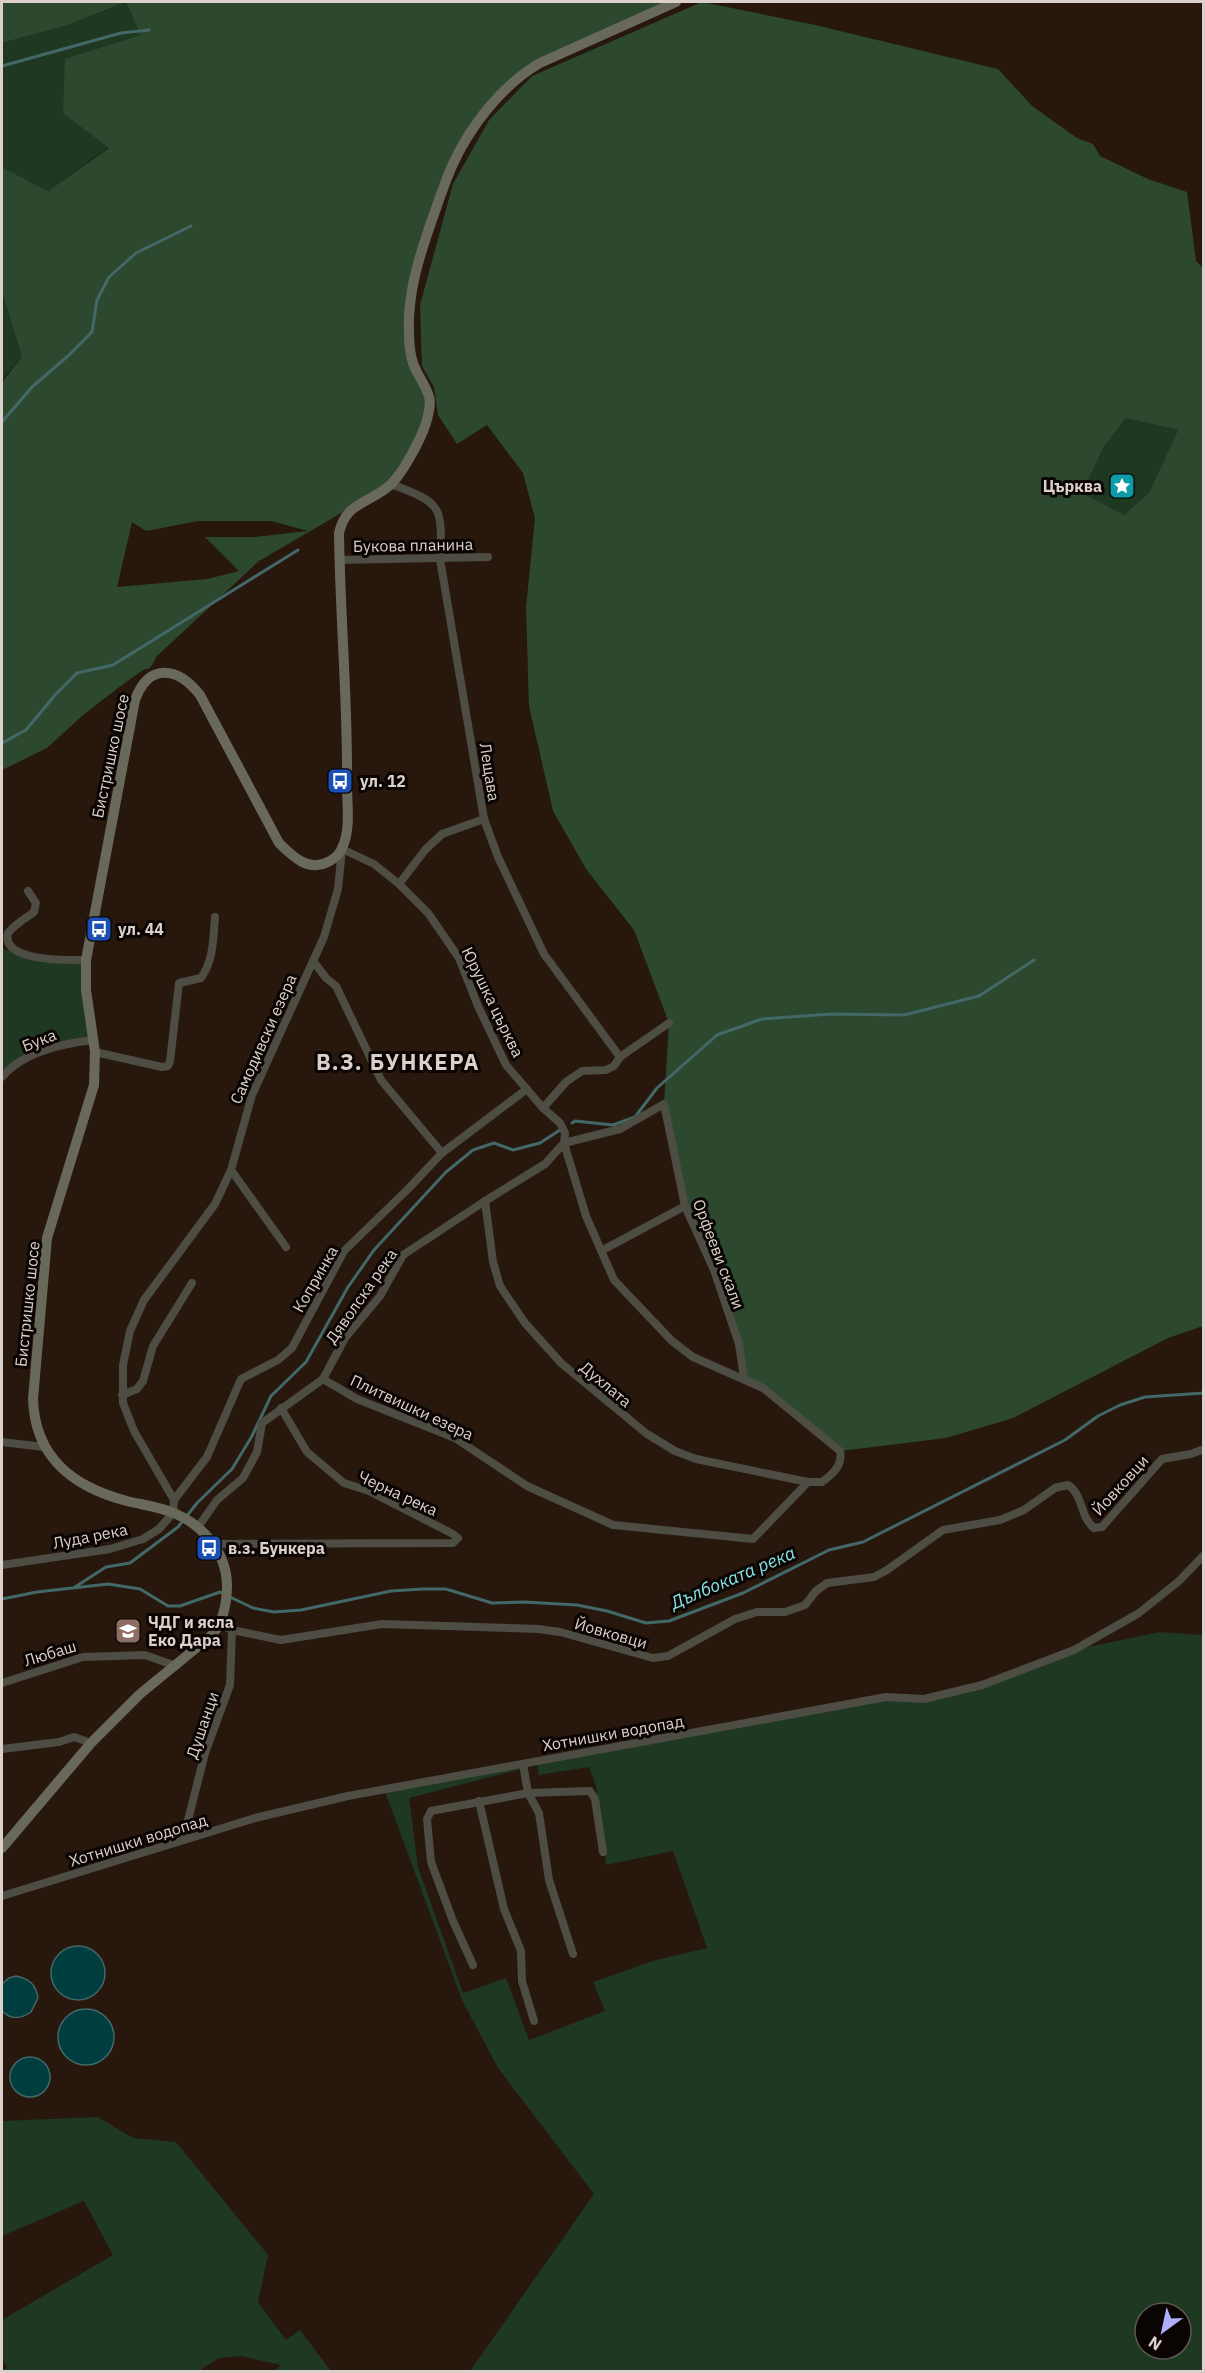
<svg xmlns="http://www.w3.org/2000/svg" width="1205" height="2373" font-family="'IBM Plex Sans',sans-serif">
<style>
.green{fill:#1e3822;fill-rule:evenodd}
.forest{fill:#2c492f;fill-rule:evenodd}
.water{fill:#003d3e;stroke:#426968;stroke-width:1.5}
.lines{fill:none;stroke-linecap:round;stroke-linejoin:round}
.stream{stroke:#426968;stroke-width:3}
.street{stroke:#4d4d44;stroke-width:8}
.secondary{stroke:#69695b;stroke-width:10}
.labels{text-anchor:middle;stroke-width:6;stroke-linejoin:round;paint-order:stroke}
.poi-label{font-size:16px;font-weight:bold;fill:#dbd0ca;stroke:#0a0503;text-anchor:start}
.street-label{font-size:16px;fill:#dbd0ca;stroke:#0a0503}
.water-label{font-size:18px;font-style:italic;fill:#86e1e2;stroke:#0a0503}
.district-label{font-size:22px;font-weight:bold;letter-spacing:1.5px;fill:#dbd0ca;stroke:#0a0503}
</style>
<rect width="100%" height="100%" fill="#27170d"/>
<g class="green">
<polygon points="127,2 141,35 109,147 48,191 2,167 2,43 68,25"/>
<polygon points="2,292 22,357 2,380"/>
<polygon points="1126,418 1178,430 1149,493 1124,515 1082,494 1105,445"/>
<polygon points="2,948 25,957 86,960 92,1040 66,1043 12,1065 2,1079"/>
<path d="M1160 1632 1203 1635V2371H470L594 2194 498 2068 462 2000 384 1789 886 1697 924 1699 982 1685 1074 1650ZM537 1765 539 1775 589 1767 596 1786 606 1865 673 1851 707 1948 656 1960 593 1982 605 2011 529 2040 506 1978 463 1993 418 1867 409 1798ZM1145 2313H1181V2349H1145Z"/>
<polygon points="98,2117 133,2138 176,2142 268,2255 258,2302 286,2340 300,2330 331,2371 274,2371 281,2365 241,2356 219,2358 199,2371 2,2371 7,2367 2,2359 2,2320 113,2255 84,2201 2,2236 2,2121"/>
</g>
<g class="forest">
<path d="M2 2H675L524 73 469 136 420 254 410 357 427 386 425 425 391 484 259 561 157 656 150 668 143 670 118 688 82 716 47 748 2 770V382L22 357 2 292V167L48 191 109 148 63 113 65 59 141 35 126 2 68 25 2 43ZM198 521H271L308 531 255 537H205L239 571 207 579 117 587 132 522 146 531Z"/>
<path d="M702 2 815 25 998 69 1032 106 1077 138 1093 144 1100 156 1148 179 1187 192 1196 261 1204 269 1203 1326 1168 1338 1013 1418 946 1438 840 1451 744 1378 739 1344 714 1270 685 1206 664 1104 669 1023 634 930 586 869 553 811 529 706 526 607 535 518 523 473 487 425 457 444 438 415 434 387 422 366 420 305 453 184 489 120 532 76ZM1126 418 1178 430 1149 493 1124 515 1082 493 1105 445Z"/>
</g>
<g class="water">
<circle cx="78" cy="1973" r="27"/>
<path d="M16 1976C30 1979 36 1985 38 1998L31 2012C21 2019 11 2020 2 2011V1984L9 1978Z"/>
<circle cx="86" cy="2037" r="28"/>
<circle cx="30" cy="2077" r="20"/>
</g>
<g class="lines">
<g class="stream">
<polyline points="2,66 121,33 149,30"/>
<polyline points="2,422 32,387 69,355 92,332 97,300 109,277 136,253 191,226"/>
<polyline points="2,743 26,730 55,695 77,673 113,665 298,550"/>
<polyline points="572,1123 575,1121 613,1125 635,1117 657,1088 717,1035 762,1019 831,1014 904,1015 979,996 1034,960"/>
<polyline points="186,1517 197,1503 232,1469 252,1436 271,1396 306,1362 348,1287 374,1250 446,1172 473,1150 494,1143 513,1150 540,1143 560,1130"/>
<polyline points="75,1587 106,1567 130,1563 178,1527 182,1522"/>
<polyline points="230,1597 253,1608 274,1612 301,1610 391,1591 423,1589 446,1589 492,1603 524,1602 577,1605 607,1611 646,1623 669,1621 743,1593 829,1550 863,1542 1065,1440 1098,1416 1120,1405 1145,1397 1204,1393"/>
<polyline points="2,1599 37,1592 108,1584 140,1589 168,1606 180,1606 220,1592 224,1594"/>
</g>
<g class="street">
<path d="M391 484C441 503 443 505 440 559L484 819 498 857 544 954 620 1057"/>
<polyline points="339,560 488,557"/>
<polyline points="399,884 425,850 442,834 484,819"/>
<path d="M28 891 36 903 34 912C26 918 14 925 8 933 0 963 73 960 86 960"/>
<polyline points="313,961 326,978 336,986 381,1080 442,1153"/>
<path d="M95 1052 162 1067 168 1066 170 1061 179 983 201 978C214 959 213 939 215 917"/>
<path d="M2 1077C23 1052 61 1044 92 1040"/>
<polyline points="543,1108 566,1082 582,1071 606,1070 614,1066 620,1057 669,1023"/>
<polyline points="231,1170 286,1247"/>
<polyline points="601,1251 685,1206"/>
<polyline points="323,1379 357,1399 455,1438 527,1486 613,1525 753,1539 808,1482"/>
<polyline points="122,1395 137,1389 143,1381 153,1346 192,1283"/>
<polyline points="2,1442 44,1447"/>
<path d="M174 1500 134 1431 123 1403V1365L130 1331 144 1300 215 1204 231 1170 252 1095 324 937 338 889 342 849 374 864 399 884 428 913 459 958 478 1006 506 1065 543 1108 560 1123 565 1133 564 1143 586 1216 614 1280 672 1341 693 1357 763 1388 840 1451C843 1465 833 1474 822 1482H808L696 1459 675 1451 647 1434 561 1363 525 1323 500 1286 493 1262 485 1201"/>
<polyline points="198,1527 217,1500 243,1478 257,1452 262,1423 323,1379 345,1338 380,1296 403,1255 485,1201 545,1164 564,1143 620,1129 664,1104 685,1206 714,1270 739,1344 744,1378"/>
<polyline points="213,1544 453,1543 458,1538 453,1534 369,1491 344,1483 307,1452 281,1408"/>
<polyline points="2,1565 110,1549 143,1539 159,1529 173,1513 174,1500 207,1457 241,1379 278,1360 292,1348 344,1251 408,1189 442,1153 527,1089"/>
<path d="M232 1630 281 1640 382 1624 538 1629 560 1632 653 1658 668 1656 735 1619 757 1612H785L805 1605 816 1591 827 1583 874 1577 887 1570 943 1530 1000 1520 1024 1510 1055 1488 1068 1485C1083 1494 1080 1517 1094 1528L1102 1527 1162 1459 1191 1454 1204 1449"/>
<polyline points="2,1683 83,1657 145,1655 176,1666"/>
<polyline points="2,1749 59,1742 74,1737 91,1743"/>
<polyline points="523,1764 528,1793 539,1813 549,1880 573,1954"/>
<polyline points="479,1801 504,1909 521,1951 522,1981 534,2021"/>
<polyline points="183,1840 205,1753 230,1685 232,1630 221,1625"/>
<polyline points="2,1896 255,1818 348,1796 886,1697 924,1699 982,1685 1074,1650 1139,1613 1179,1581 1204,1555"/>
<polyline points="473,1965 453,1921 431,1862 427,1819 431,1811 528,1793 590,1791 595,1799 603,1852"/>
</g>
<path class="secondary" d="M2 1848 91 1743 140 1694 212 1635C224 1621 227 1602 227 1584 226 1553 204 1526 176 1514 161 1507 143 1505 127 1501 73 1487 35 1458 33 1399L47 1238 94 1085 95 1052 86 990V960L135 700C149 662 178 667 200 695L279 843C293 857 309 873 330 861 335 858 340 854 342 848 351 830 347 805 347 785 348 701 340 617 339 533 346 502 368 504 389 486 402 475 421 439 426 423 434 396 429 395 417 372 410 360 409 346 409 333 407 293 420 254 433 217 439 200 445 182 452 166 470 126 502 85 540 63L676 2"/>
</g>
<defs>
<g id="sight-square" transform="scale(1.35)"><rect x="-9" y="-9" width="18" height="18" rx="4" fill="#0f9aa8" stroke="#0a0503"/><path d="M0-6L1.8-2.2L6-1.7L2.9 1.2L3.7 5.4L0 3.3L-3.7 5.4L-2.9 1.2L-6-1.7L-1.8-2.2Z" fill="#fff"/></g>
<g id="bus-square" transform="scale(1.35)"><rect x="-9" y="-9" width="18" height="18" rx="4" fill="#1a4fb4" stroke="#0a0503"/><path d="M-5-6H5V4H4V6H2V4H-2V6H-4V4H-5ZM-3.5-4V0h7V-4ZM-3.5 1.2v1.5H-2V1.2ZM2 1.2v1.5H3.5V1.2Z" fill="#fff"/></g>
<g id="school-square" transform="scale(1.35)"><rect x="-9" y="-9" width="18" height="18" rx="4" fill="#8d6e63" stroke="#0a0503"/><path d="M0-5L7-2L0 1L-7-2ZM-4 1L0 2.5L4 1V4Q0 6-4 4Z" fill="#fff"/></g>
</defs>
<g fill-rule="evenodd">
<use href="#sight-square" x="1122" y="486"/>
<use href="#bus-square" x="340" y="781"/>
<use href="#bus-square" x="99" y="929"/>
<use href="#bus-square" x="209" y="1548"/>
<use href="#school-square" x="128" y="1631"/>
</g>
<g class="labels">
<g class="poi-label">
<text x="1102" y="492" text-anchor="end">Църква</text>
<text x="360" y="787">ул. 12</text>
<text x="118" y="935">ул. 44</text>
<text x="228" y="1554">в.з. Бункера</text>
<text x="148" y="1628">ЧДГ и ясла<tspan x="148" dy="18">Еко Дара</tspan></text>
</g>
<g class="street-label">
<text transform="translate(413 545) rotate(-1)" y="6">Букова планина</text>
<text transform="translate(110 756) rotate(-78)" y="6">Бистришко шосе</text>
<text transform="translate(490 772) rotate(81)" y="6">Лещава</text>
<text transform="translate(493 1002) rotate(64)" y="6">Юрушка църква</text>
<text transform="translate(263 1039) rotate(-66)" y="6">Самодивски езера</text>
<text transform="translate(39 1040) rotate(-21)" y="6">Бука</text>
<text transform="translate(719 1254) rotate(69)" y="6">Орфееви скали</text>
<text transform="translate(315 1279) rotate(-60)" y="6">Копринка</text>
<text transform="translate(361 1296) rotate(-55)" y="6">Дяволска река</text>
<text transform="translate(27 1304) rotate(-84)" y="6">Бистришко шосе</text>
<text transform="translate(606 1384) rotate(40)" y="6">Духлата</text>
<text transform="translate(412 1407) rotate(25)" y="6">Плитвишки езера</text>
<text transform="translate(1120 1485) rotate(-48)" y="6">Йовковци</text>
<text transform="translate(398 1493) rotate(25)" y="6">Черна река</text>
<text transform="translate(90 1536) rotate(-11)" y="6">Луда река</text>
<text transform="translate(611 1633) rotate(16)" y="6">Йовковци</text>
<text transform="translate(50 1653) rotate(-17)" y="6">Любаш</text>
<text transform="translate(202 1725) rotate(-71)" y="6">Душанци</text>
<text transform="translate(613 1733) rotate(-10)" y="6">Хотнишки водопад</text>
<text transform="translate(138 1840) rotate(-17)" y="6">Хотнишки водопад</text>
</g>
<g class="water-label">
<text transform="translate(733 1578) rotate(-23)" y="6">Дълбоката река</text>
</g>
<g class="district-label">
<text x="398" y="1070">В.З. БУНКЕРА</text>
</g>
</g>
<rect width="1205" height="2373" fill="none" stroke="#dbd0ca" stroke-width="6"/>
<g transform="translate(1163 2331) rotate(213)"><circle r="28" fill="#0a0503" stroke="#5e5653" stroke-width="1.5"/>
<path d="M0-4.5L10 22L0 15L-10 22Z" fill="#aeaefb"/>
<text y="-9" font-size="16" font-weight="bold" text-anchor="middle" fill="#dbd0ca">N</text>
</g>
</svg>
